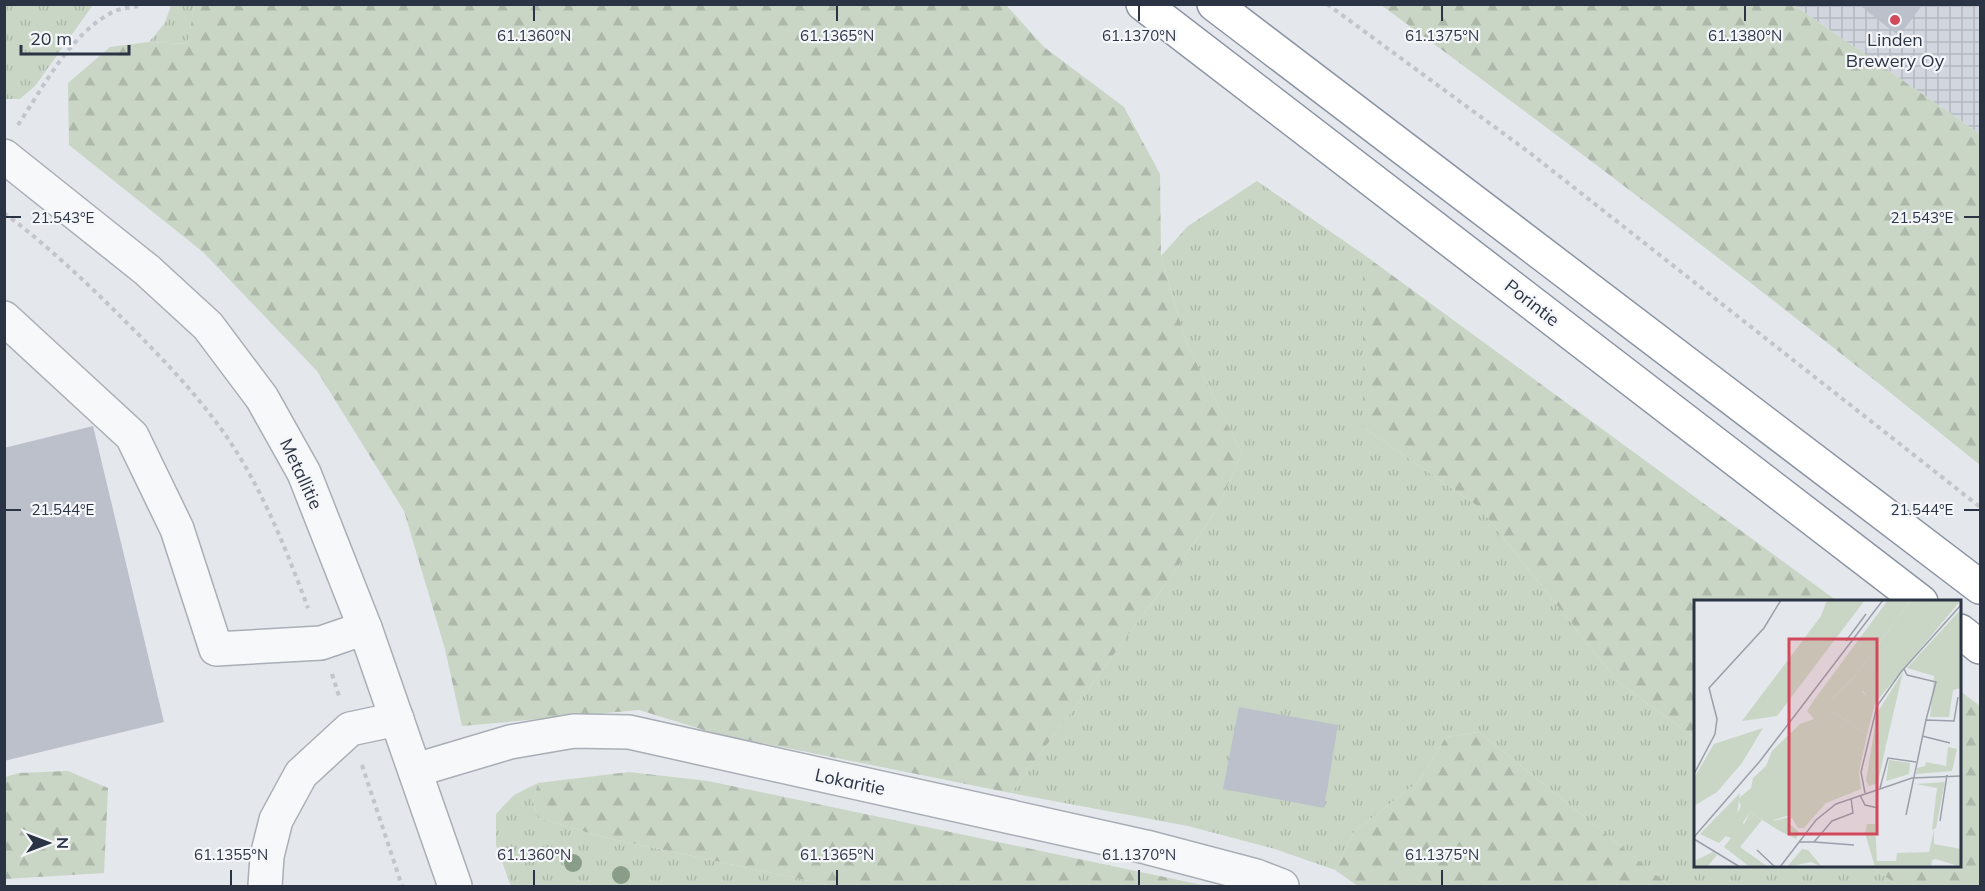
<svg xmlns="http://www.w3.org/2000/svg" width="1985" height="891" font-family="Mulish,sans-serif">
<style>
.industrial{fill:url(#industrial-grid)}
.grass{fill:url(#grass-tufts)}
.forest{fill:url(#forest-firs)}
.building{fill:#bbc0ca}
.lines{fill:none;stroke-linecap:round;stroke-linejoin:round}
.minor-casing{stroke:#a9aeb7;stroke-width:36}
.highway-casing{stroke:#8b94a3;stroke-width:36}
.path{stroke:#c2c5cb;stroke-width:4;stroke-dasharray:4.5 4.5;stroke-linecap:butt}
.minor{stroke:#f7f8fa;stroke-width:33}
.highway{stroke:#fff;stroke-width:33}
.tree{fill:#899d89}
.ticks{fill:none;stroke:#2b3445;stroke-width:2}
.poi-dot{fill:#d1495b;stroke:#f4f6f9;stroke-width:2}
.labels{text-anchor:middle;stroke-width:4.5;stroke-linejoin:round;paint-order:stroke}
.poi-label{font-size:18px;fill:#2b3445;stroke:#f4f6f9}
.street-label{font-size:18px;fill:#2b3445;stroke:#f4f6f9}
.inset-road{fill:none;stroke:#9a9fa9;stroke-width:1.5}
.view{fill:#d1495b;fill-opacity:0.15;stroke:#d1495b;stroke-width:3}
.inset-edge{fill:none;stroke:#2b3445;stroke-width:3}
.ticks-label{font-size:15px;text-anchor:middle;fill:#2b3445;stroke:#f4f6f9;stroke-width:4.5;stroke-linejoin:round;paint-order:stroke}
</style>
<defs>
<pattern id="industrial-grid" width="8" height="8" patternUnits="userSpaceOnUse" patternTransform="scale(1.5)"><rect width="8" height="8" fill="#d2d6de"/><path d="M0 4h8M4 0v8" fill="none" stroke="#b4b8c0"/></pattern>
<pattern id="grass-tufts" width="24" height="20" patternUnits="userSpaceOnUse" patternTransform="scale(1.5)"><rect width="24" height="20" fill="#c9d6c5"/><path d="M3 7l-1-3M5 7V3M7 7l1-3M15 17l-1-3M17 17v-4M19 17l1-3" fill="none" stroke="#adb8ab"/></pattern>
<pattern id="forest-firs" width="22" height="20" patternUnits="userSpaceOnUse" patternTransform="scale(1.5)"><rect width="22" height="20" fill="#c9d6c5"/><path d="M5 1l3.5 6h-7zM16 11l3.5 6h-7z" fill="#adb8ab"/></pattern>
</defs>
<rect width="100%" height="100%" fill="#e4e7ec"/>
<polygon class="industrial" points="1794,5 1980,5 1980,134"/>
<g class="grass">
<polygon points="5,4 93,5 35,86 20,99 5,99"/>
<polygon points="171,5 194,5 188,44 149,42 165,23"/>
<polygon points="1257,181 1363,254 1363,427 1479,507 1618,682 1695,738 1696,866 1870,866 1899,886 1670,886 1479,732 1446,737 1419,781 1354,832 1335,870 1275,849 1188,826 1011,793 1163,588 1217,509 1242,453 1186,342 1161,256 1188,226"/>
<polygon points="538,783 533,801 538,818 603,837 833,886 511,886 496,845 496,814 514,795"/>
</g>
<g class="forest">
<polygon points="194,5 1006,5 1044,47 1124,107 1160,174 1161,256 1186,342 1242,453 1217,509 1163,588 1011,793 717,734 639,710 462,726 445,649 404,511 317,371 203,252 69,145 68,83 110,47 149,42 188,44"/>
<path d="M1381 5H1794L1980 134V465C1785 306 1584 154 1381 5Z"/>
<polygon points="1363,254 1837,601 1696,602 1695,738 1618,682 1479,507 1363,427"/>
<polygon points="1960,691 1980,706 1980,886 1899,886 1870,866 1960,866"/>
<polygon points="1479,732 1670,886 1358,886 1335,870 1354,832 1419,781 1446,737"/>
<polygon points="68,771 108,788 104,873 5,879 5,777 19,773"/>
<polygon points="629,772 708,781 1207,886 833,886 603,837 538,818 533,801 538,783"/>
</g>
<g class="building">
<polygon points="1858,4 1923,4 1899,36"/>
<polygon points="93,426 164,722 4,761 4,448"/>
<polygon points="1239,707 1338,725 1324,808 1223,789"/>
</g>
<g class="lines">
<g class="minor-casing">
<g id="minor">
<polyline points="4,156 147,270 208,326 262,398 304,473 365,628 455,886"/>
<polyline points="4,318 132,436 177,529 216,649 321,643 365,628"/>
<polyline points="416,770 510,742 574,731 629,732 1146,847 1256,876 1282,886"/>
<polyline points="265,886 267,856 276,820 301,774 350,729 397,719"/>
</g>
</g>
<g class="highway-casing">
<g id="highway">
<polyline points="1143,4 1921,602"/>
<polyline points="1214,4 1980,587"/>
<polyline points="1960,631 1980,647"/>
</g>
</g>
<g class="path">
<polyline points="1327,4 1530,153 1980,507"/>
<path d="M18 125C44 86 71 32 115 11 122 8 131 8 138 6"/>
<path d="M4 213C47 245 86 282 123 319 166 362 209 406 241 459 269 506 289 557 308 608"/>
<polyline points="332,674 339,696"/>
<polyline points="362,765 402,886"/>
</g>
<use href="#minor" class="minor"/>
<use href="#highway" class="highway"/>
</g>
<g class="tree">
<circle cx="573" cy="863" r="9"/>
<circle cx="621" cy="875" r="9"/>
</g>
<path class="ticks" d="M534 6V21M837 6V21M1139 6V21M1442 6V21M1745 6V21M6 217H21M1964 217H1979M6 510H21M1964 510H1979M231 870V885M534 870V885M837 870V885M1139 870V885M1442 870V885"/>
<circle class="poi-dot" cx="1895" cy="20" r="6"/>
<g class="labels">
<g class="poi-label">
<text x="1895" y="46">Linden<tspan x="1895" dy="21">Brewery Oy</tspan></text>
</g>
<g class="street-label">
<text transform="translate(1532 303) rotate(38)" y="6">Porintie</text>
<text transform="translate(301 474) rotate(65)" y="6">Metallitie</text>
<text transform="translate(850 782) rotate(12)" y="6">Lokaritie</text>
</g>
</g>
<g transform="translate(1694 600)">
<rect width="267" height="267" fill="#e4e7ec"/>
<path d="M217 0H237L168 92 181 103 173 135 140 112 121 120 113 111 120 100H137L162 75ZM192 145 184 183 175 186 172 181H176L183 150ZM254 147 263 149 258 171 222 174 223 168 231 166 232 162 252 166ZM195 160 216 163 215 174 192 181ZM251 182 242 228 238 230 243 188 222 184ZM46 193 43 215 50 224 56 212 68 220 46 247 74 267H56L30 247 37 238 32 236 25 243 6 234ZM100 216 93 222 105 232 102 239 84 230 78 221ZM108 249 114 250 128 267 117 262 93 267Z" fill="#c9d6c5"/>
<path d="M133 0H171L83 116 48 121 127 16ZM194 0H217L162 75 137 100H120ZM237 0H267L181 103 177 101 167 89ZM267 9V88L259 90 255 117H236L240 76 213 68ZM209 72 192 145 183 150 176 181H172L183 113ZM140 112 173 135 165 172 167 189 132 203 110 228H104L96 215 79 220 85 226 84 230 56 212 41 234 37 225 47 206 44 199 57 188 59 178 72 166 78 151 106 124ZM69 128 48 163 23 192 0 206V178L20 144ZM173 224H181L183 261H202L203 253 235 252 240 230V244L267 249V267L242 259 238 260 237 267H181L171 233ZM19 252 23 255 13 267H0V261Z" fill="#c9d6c5"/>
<path class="inset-road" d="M152 41 172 14M210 69 213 75 242 82 232 120M228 136 256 143M0 174 21 134 23 119 15 88 70 28 87 0M186 188 194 158 222 162M171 193 167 172 183 106 207 72 267 5M166 195 171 205 184 208M212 215 232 120 260 121 264 97M246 221 253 175M0 237 66 161 189 0M0 239 46 267M105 242H120L138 221 159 213 157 198M120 242 160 245M63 250 81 267M86 267 122 220 142 204 218 178 267 176"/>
<path class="view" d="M95 39H183V234H95Z"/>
<rect width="267" height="267" class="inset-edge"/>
</g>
<g class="ticks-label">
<text x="534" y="41">61.1360°N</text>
<text x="837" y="41">61.1365°N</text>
<text x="1139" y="41">61.1370°N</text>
<text x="1442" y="41">61.1375°N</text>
<text x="1745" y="41">61.1380°N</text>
<text x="1922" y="223">21.543°E</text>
<text x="63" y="223">21.543°E</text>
<text x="1922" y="515">21.544°E</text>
<text x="63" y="515">21.544°E</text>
<text x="231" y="860">61.1355°N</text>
<text x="534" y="860">61.1360°N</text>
<text x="837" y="860">61.1365°N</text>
<text x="1139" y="860">61.1370°N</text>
<text x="1442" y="860">61.1375°N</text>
</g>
<rect width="1985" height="891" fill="none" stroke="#2b3445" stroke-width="12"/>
<g transform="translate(48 843) rotate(90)" stroke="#f4f6f9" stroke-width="4.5" paint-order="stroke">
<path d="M0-4.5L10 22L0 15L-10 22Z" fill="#2b3445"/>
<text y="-9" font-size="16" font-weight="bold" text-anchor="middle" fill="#2b3445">N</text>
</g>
<path d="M21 45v9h108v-9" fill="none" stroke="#2b3445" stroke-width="3"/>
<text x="30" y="45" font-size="18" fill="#2b3445" stroke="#f4f6f9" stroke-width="4.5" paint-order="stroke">20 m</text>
</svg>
